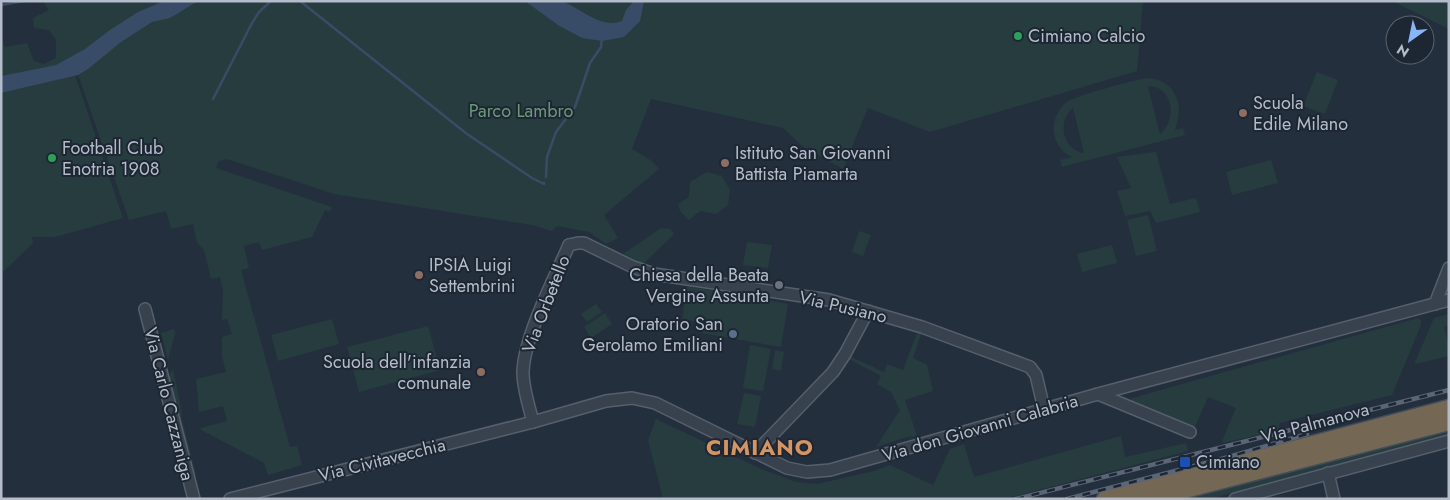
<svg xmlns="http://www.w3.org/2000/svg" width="1450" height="500" font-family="Jost,sans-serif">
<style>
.green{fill:#263c3f;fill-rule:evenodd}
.water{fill:#394c67}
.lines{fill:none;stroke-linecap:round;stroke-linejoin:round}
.stream{stroke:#394c67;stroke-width:2.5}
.minor-casing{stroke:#565f6c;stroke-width:14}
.highway-casing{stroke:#434c59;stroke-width:19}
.minor{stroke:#38414e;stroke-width:11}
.highway{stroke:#746855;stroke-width:16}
.rail-casing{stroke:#5a6575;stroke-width:4.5}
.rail{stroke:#1d2633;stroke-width:2.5;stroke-dasharray:8;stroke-linecap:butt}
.leisure-dot{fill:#2e9e5b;stroke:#1d2633;stroke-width:2}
.education-dot{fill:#8d6e63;stroke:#1d2633;stroke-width:2}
.worship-dot{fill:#6b7280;stroke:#1d2633;stroke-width:2}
.service-dot{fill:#5c6f8a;stroke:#1d2633;stroke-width:2}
.transit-dot{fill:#1a4fb4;stroke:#1d2633;stroke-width:2}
.labels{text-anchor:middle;stroke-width:4;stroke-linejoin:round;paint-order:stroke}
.poi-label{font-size:18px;fill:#b4bcc9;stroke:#1d2633;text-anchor:start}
.park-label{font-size:18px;fill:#6b9a76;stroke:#1d2633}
.street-label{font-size:18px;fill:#b4bcc9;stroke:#1d2633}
.district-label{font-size:22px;font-weight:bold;letter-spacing:1px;fill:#d59563;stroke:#1d2633}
</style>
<rect width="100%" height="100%" fill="#242f3e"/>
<g class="green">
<polygon points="43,1 1143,1 1137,71 930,132 868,108 843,169 802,146 783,128 651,99 632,149 652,161 659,169 604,215 618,238 606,244 589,232 557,226 552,231 532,225 334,194 227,159 219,161 216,168 332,207 330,212 325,210 312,237 262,250 259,242 244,246 249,268 241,270 290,447 297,446 302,465 268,475 264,463 201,430 201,428 227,421 223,406 199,412 196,379 226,372 222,356 222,337 232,334 227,319 222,320 223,291 220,277 211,279 204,250 197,243 193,224 171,229 166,211 129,220 78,75 80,73 73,56 56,65 1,76 1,37 5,47 27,43 34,61 44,64 56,58 56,40 49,30 34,28 33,18 49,10"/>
<polygon points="1392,1 1449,1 1449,29"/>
<polygon points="1317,72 1338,80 1325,114 1303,106"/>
<polygon points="75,75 123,218 55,237 32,237 33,243 1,274 1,93"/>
<path d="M1146 78C1176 79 1185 105 1175 130L1183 128 1185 135 1062 167 1060 160 1072 157C1062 153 1056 144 1054 133 1052 121 1058 109 1067 102 1077 95 1132 81 1146 78ZM1148 86C1173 86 1178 120 1160 134ZM1073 108 1084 153C1062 150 1057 120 1073 108Z"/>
<polygon points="1156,152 1170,204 1196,198 1200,212 1156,223 1150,211 1125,216 1117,191 1131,188 1117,157"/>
<polygon points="1271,160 1278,183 1232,195 1226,172"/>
<polygon points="707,172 722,176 730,190 728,205 716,214 700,211 689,220 680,211 678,204 689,197 690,182"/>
<polygon points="1148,215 1157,251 1136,256 1127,220"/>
<polygon points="661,228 670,229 674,234 642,265 623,254"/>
<polygon points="859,231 871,235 863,256 852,252"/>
<polygon points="747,242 772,245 768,268 743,265"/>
<polygon points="1112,245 1117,263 1082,272 1077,254"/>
<polygon points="687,286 788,304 781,347 701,333 703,323 682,319"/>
<polygon points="596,304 602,312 587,322 581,314"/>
<polygon points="605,313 612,324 591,338 584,327"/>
<polygon points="1449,314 1449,325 1444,327 1449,347 1449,356 1415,364 1415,362 1434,318"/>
<polygon points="1418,318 1421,320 1421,325 1392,395 1279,423 1280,430 1223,443 1222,441 1236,408 1208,397 1194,429 1125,400"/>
<polygon points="332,319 339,344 278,361 271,335"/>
<polygon points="428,326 440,370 359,392 347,347"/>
<polygon points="174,329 175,333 168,360 161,333"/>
<polygon points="918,330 922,331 913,358 927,365 933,391 905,400 917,436 907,437 876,447 900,410 891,392 877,384 881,376 847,358 849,356 884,372 887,364 903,370"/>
<polygon points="750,345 771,349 763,391 743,388"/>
<polygon points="775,350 784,352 781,371 772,369"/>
<polygon points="173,369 182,413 181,416 196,474 192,475 167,380"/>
<polygon points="744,393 761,396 755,427 737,424"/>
<polygon points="656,419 761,469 796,482 817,484 874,471 890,465 933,485 950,449 964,444 974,477 1121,436 1125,457 1186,443 1188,451 1005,499 663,499 648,440"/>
<polygon points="1449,430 1449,437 1209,499 1181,499"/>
</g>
<g class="water">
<polygon points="164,1 198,1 170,18 152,22 121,42 88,69 78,75 1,93 1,76 56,65 85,49 110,30 138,12"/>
<path d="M525 1C535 1 556 0 564 2 583 10 601 29 622 21L626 10 634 1H644L640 21 624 37 602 41 582 38 558 25Z"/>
</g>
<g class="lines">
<g class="stream">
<polyline points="300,1 467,134 532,178 544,184 544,183"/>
<polyline points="1,5 24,1"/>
<polyline points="213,99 252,23 259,12 271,1"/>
<polyline points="546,177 547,157 556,132 575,107 590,63 601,47 602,37"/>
</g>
<g class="minor-casing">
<g id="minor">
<polyline points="569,245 578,243 584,243 633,267 654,274 829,300 922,327 1030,367 1036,375 1044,409"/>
<polyline points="1435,304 1449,268"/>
<polyline points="145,309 194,499"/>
<polyline points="1098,394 1190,432"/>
<path d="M533 422C529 406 523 389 523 372 524 337 554 279 569 245"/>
<polyline points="755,453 833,372 845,354 868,311"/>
<polyline points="1328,473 1334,499"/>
<polyline points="230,499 533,422 606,401 632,398 655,403 787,468 807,472 830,470 1098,394 1449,300"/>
<polyline points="1235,499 1449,441"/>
</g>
</g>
<g class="highway-casing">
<g id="highway">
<polyline points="1105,499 1449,408"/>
<polyline points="1150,499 1449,422"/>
</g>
</g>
<use href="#minor" class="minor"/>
<use href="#highway" class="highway"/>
<g class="rail-casing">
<g id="rail">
<polyline points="1016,499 1449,390"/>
<polyline points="1067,499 1225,458 1307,434"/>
</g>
</g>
<use href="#rail" class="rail"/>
</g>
<g class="leisure-dot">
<circle cx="1018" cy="36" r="5"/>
<circle cx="52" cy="158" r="5"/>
</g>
<g class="education-dot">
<circle cx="1243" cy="113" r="5"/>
<circle cx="725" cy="163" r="5"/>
<circle cx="419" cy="275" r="5"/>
<circle cx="481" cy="372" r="5"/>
</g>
<circle class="worship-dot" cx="779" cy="285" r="5"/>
<circle class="service-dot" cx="733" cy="334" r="5"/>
<rect class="transit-dot" x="1179" y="456" width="12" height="12" rx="2.5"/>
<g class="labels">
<g class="poi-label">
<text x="1028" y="42">Cimiano Calcio</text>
<text x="1253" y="109">Scuola<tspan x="1253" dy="21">Edile Milano</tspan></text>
<text x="62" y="154">Football Club<tspan x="62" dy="21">Enotria 1908</tspan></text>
<text x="735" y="159">Istituto San Giovanni<tspan x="735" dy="21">Battista Piamarta</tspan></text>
<text x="429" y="271">IPSIA Luigi<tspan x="429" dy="21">Settembrini</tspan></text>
<text x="769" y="281" text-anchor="end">Chiesa della Beata<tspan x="769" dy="21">Vergine Assunta</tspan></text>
<text x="723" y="330" text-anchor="end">Oratorio San<tspan x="723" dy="21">Gerolamo Emiliani</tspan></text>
<text x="471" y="368" text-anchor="end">Scuola dell'infanzia<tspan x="471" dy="21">comunale</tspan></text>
<text x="1196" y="468">Cimiano</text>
</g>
<g class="park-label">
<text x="521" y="117">Parco Lambro</text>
</g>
<g class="street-label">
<text transform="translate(546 304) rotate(-69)" y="6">Via Orbetello</text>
<text transform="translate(843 307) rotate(13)" y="6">Via Pusiano</text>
<text transform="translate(169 404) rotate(76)" y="6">Via Carlo Cazzaniga</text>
<text transform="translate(1315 423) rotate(-15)" y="6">Via Palmanova</text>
<text transform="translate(980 428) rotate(-16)" y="6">Via don Giovanni Calabria</text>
<text transform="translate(382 460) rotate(-14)" y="6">Via Civitavecchia</text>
</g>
<g class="district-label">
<text x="760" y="455">CIMIANO</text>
</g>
</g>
<rect width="1450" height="500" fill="none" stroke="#b4bcc9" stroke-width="5"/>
<g transform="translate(1410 40) rotate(213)"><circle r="24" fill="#1d2633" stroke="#59626f"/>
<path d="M0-4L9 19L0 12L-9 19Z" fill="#8ab4f8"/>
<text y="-8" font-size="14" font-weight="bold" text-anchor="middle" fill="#b4bcc9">N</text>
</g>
</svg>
